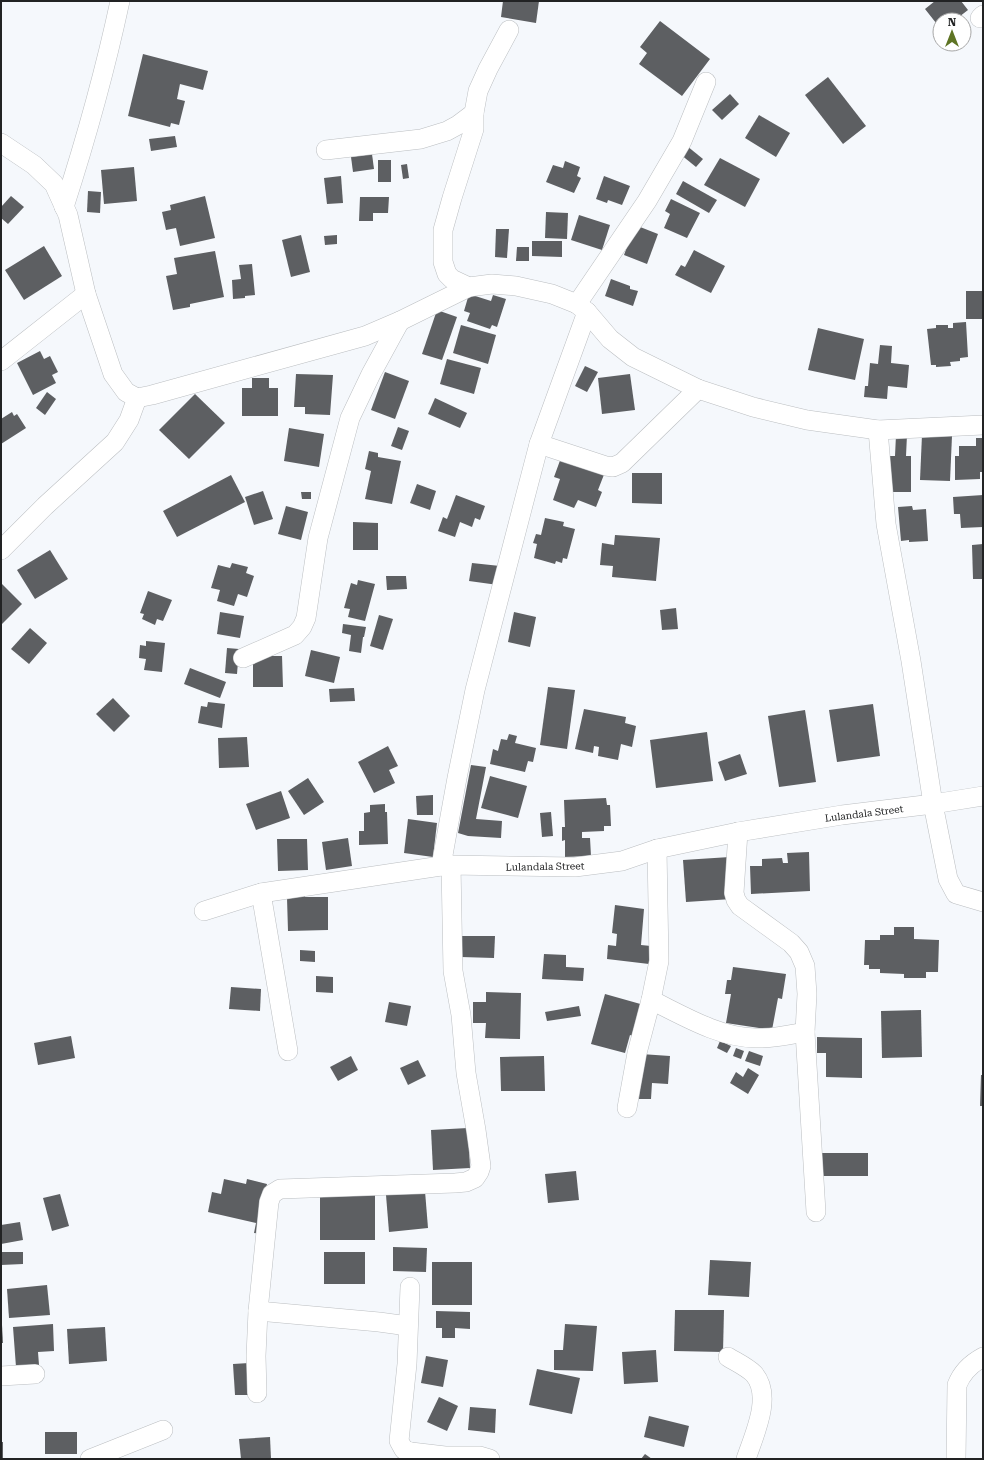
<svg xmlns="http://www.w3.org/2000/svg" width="984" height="1460" font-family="'Roboto Serif',serif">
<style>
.building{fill:#5d5f62}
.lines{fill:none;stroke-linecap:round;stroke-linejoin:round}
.minor-casing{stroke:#bbbec1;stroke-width:20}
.minor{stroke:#fff;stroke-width:19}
.labels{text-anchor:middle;stroke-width:4;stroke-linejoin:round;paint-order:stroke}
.street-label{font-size:10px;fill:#222324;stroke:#fff}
</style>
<rect width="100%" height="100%" fill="#f5f8fc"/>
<g class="building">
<polygon points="503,1 539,1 536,23 501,17"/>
<polygon points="935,1 961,1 968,10 955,20 940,20 940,28 925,9"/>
<polygon points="660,21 710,59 682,96 639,64 647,53 640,47"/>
<polygon points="143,54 208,71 203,90 180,84 177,99 185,101 179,125 171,123 170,127 128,116"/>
<polygon points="828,77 866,126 843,144 805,95"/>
<polygon points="730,94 739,104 722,120 712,110"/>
<polygon points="759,115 790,133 776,157 745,138"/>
<polygon points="175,136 177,147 151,151 149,139"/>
<polygon points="687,146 703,159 696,167 680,154"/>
<polygon points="372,154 374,169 353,172 351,157"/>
<polygon points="720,158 760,179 745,207 704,185"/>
<rect x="378" y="160" width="13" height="22"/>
<polygon points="565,161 580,167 577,176 581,178 574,193 546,182 553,165 563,168"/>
<polygon points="407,164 409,178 403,179 401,165"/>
<polygon points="134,167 137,201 104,204 101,170"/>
<polygon points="341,176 343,203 327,204 324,178"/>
<polygon points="604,176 630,186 622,205 608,200 607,203 596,199"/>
<polygon points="683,181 717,200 709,213 676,194"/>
<polygon points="88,191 101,192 100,213 87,212"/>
<polygon points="11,196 24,207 8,224 1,218 1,207"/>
<polygon points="205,196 215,238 180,246 176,228 166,230 162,212 171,210 170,205"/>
<polygon points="360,197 389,197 388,213 373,213 373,221 359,221"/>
<polygon points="671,199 700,213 687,238 664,228 670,214 665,211"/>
<polygon points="546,212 568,213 567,239 545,238"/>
<polygon points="579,215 610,225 602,250 571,240"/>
<polygon points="635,225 658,234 647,264 624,255"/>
<polygon points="496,229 509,229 507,258 495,257"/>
<polygon points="301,235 310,272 291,277 282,240"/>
<polygon points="337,235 337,244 325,245 324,236"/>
<polygon points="532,241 562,241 562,257 532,256"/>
<polygon points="44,246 62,276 24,300 5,270"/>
<polygon points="517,247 529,247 529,261 516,261"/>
<polygon points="694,250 725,266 711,293 675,275 681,265 685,267"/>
<polygon points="215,251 224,297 190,304 190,307 173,310 166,276 177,274 174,258"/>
<polygon points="252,264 255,295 245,296 245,298 233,299 232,280 241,279 239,265"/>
<polygon points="611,279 630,286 630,289 638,291 633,306 605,296"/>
<rect x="966" y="291" width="17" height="28"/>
<polygon points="469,294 491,301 493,295 506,299 497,327 492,325 490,329 467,321 470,313 464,311"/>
<polygon points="437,310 457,317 442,360 422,354"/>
<polygon points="966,322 968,357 960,358 960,361 950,362 951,366 936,367 936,365 931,365 927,329 936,328 936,325 948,325 948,328 953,328 953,323"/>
<polygon points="461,325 496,335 488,364 453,353"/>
<polygon points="818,328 864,339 855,380 808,370"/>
<polygon points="880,345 892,346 891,363 909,365 907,388 888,386 887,399 864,397 865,386 868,386 870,363 878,364"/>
<polygon points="40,351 44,359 50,356 58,372 52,375 56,383 33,395 17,363"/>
<polygon points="447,359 481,368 474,394 440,384"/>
<polygon points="585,366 598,372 587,392 575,386"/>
<polygon points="385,372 409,381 395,419 371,410"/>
<polygon points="296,374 333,375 330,415 305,414 305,407 294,407"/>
<polygon points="630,374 635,410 602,414 598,378"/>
<polygon points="252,378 269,378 269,388 278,388 278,416 242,416 242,388 252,388"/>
<polygon points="47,392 56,399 45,415 36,408"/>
<polygon points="195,394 225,423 189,459 159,430"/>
<polygon points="435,398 467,413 460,428 428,414"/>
<polygon points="12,412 14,416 17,414 26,428 1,444 1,419"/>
<polygon points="398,427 409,431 402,450 391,446"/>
<polygon points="289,428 324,434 319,467 284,461"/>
<polygon points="896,435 907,435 906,456 911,456 911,492 889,492 888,456 895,456"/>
<polygon points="922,435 952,436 950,481 920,480"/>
<polygon points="976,438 983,438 983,472 980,472 980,479 955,480 955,456 959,456 959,446 976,446"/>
<polygon points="369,451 378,453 378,457 401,461 392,504 365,499 371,471 365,469"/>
<polygon points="562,455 605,472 598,490 602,492 596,507 578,500 574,508 553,500 560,479 554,477"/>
<polygon points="632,473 662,473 662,504 632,503"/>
<polygon points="231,475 245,502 177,537 163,511"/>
<polygon points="417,484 436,491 430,510 410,503"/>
<polygon points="263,491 273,519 254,525 245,497"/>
<polygon points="301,492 311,492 311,499 302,499"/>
<polygon points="456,495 485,506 480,520 475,518 472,527 460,522 455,537 438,531 443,517 447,519"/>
<polygon points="983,495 983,527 961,528 960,514 954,514 953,497"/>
<polygon points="286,506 308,512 301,540 278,534"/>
<polygon points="912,506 913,510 926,509 928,541 909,542 909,540 901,541 898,507"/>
<polygon points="545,518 564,522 563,526 575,529 567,559 563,558 562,563 556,561 555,564 534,558 537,544 533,543 536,534 541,535"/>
<polygon points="353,522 378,523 378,550 353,550"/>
<polygon points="615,535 660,538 656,581 612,577 613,566 600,565 602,543 614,545"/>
<polygon points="983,544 983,579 973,579 972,545"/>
<polygon points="50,550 68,579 35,599 17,570"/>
<polygon points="232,563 248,567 246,573 254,576 247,597 238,594 234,606 217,601 220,590 211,588 218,565 230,568"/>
<polygon points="472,563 500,566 498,585 469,581"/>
<polygon points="386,576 406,576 407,589 387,590"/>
<polygon points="358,580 375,584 365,621 348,617 350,609 344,608 351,583 357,585"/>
<polygon points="1,583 22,604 1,625"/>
<polygon points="148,591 172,600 163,621 157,619 155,625 142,619 144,614 140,613"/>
<polygon points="676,608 678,629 662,630 660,610"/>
<polygon points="220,612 244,616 240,638 217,634"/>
<polygon points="514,612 536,617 530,647 508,642"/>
<polygon points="379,615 393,619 383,650 370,646"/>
<polygon points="343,624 366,627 364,637 363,637 361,653 349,651 351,635 342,633"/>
<polygon points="30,628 47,643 29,664 11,649"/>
<polygon points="146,641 165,643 162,672 144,670 146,659 139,658 140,645 146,646"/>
<polygon points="227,648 239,649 237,674 225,673"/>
<polygon points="311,650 340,657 334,683 305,676"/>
<polygon points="253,656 282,656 283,687 253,687"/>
<polygon points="190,668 226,682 220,698 184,684"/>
<polygon points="548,687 575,690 567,749 540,745"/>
<polygon points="354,688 355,701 330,702 329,689"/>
<polygon points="113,698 130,716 114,732 96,714"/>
<polygon points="208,702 225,704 222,728 198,723 201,706 207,707"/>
<polygon points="873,704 880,756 837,762 829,710"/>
<polygon points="584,709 626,717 625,723 636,726 632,747 621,744 618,760 598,756 599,747 594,746 593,753 575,749"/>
<polygon points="805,710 816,782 779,787 768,716"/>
<polygon points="707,732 713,781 656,788 650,740"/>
<polygon points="509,734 517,736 515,743 536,748 533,762 528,761 525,772 490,764 493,749 498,751 501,739 507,740"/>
<polygon points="247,737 249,767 219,768 218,738"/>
<polygon points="388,746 398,766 389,770 395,783 374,793 358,762"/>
<polygon points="740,754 747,774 725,781 718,762"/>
<polygon points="471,765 486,767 476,819 502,821 501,838 468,836 458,833"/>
<polygon points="490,776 527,786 518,818 481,808"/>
<polygon points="308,778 324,802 304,815 288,791"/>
<polygon points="281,791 290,818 256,830 246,804"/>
<polygon points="433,795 433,815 417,815 416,796"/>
<polygon points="606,798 607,805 610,805 611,826 604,826 604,831 582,832 582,838 590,838 591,856 565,857 565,840 562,841 562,827 565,827 564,800"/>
<polygon points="385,804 385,812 387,812 388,844 359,845 359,831 364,831 364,813 370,812 370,805"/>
<polygon points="551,812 553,836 542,837 540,813"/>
<polygon points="408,819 437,823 433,857 404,853"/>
<polygon points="348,838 352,866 326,870 322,842"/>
<polygon points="277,839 307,839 308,870 278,871"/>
<polygon points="809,852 810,891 751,894 750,866 762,866 762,859 782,858 783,863 788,863 787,853"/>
<polygon points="730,857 732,899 686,902 683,860"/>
<polygon points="305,890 305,897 328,897 328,930 288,931 287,898"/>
<polygon points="615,905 644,909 641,945 651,946 649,964 607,959 608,945 616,946 617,934 612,933"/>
<polygon points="894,927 914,927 914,939 939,940 938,972 926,972 926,978 904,978 904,974 880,973 880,969 869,969 869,965 864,965 865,940 880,940 880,935 894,935"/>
<polygon points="461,936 495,936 494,958 461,957"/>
<polygon points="300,950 315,951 315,962 300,961"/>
<polygon points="544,954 566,955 566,967 584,968 583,981 542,979"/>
<polygon points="733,967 786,974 782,999 778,998 772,1030 726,1023 731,994 725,994 727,980 731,980"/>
<polygon points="316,976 333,977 333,993 316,992"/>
<polygon points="231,987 261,989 260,1011 229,1009"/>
<polygon points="486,992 521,993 520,1039 485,1038 486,1023 473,1023 473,1002 486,1002"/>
<polygon points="605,994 644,1005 633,1036 630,1035 625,1053 591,1044"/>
<polygon points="389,1002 411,1006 407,1026 385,1022"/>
<polygon points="579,1006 581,1016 547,1021 545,1012"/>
<polygon points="921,1010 922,1057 882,1058 881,1011"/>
<polygon points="71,1036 75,1058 38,1065 34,1043"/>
<polygon points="817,1037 862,1038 862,1078 826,1077 826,1053 817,1053"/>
<polygon points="720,1041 731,1046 727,1053 717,1048"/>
<polygon points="736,1048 744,1051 741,1059 733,1056"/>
<polygon points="749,1051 763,1056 760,1066 745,1061"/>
<polygon points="641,1054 670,1056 668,1084 652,1083 651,1099 639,1099"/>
<polygon points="351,1056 358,1070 338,1081 330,1067"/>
<polygon points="544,1056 545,1091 501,1091 500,1057"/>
<polygon points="418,1060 426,1076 408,1085 400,1068"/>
<polygon points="748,1068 759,1075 748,1094 730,1083 736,1072 743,1077"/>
<polygon points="981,1075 983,1075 983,1106 980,1106"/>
<polygon points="468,1128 470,1168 433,1170 431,1130"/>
<rect x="822" y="1153" width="46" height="23"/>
<polygon points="576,1171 579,1200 548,1203 545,1174"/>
<polygon points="224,1179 246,1184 247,1179 267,1184 260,1219 263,1234 254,1233 256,1223 208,1212 212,1192 221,1194"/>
<polygon points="425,1191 428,1228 389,1232 386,1195"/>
<polygon points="60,1194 69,1226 52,1231 43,1198"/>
<rect x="320" y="1194" width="55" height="46"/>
<polygon points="20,1222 23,1240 1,1244 1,1225"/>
<polygon points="393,1247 427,1248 426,1272 393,1271"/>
<polygon points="1,1252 23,1252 23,1264 1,1265"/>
<rect x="324" y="1252" width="41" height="32"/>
<polygon points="710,1260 751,1262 749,1297 708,1295"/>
<rect x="432" y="1262" width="40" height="43"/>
<polygon points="47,1285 50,1315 9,1318 7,1289"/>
<polygon points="675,1310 724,1310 723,1352 674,1351"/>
<polygon points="436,1311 470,1312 470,1329 455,1328 455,1338 442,1338 442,1328 436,1328"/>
<polygon points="53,1324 54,1351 38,1352 39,1365 16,1367 13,1327"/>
<polygon points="565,1324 597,1326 593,1371 554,1370 554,1350 563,1350"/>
<polygon points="1,1325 2,1325 3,1343 1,1343"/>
<polygon points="105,1327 107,1361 69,1364 67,1329"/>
<polygon points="656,1350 658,1382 624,1384 622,1352"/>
<polygon points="426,1356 448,1360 443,1387 421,1383"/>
<polygon points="249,1363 251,1395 235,1395 233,1364"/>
<polygon points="537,1369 580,1378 572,1414 529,1405"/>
<polygon points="439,1397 458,1406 447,1431 427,1422"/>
<polygon points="470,1407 496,1409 495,1433 468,1430"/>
<polygon points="649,1416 689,1426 684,1447 644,1437"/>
<rect x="45" y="1432" width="32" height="22"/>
<polygon points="270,1437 271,1459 241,1459 239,1439"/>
<rect x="1" y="1442" width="2" height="17"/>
<polygon points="645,1454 652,1459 641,1459"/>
</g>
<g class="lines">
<g class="minor-casing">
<g id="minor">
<polyline points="980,18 983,15"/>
<polyline points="1,143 34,165 54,184 68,215 86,294 113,374 126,392 137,398 152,395 365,336 400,321 469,287 492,284 516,286 552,294 577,304 587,312 610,339 633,357 698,389 753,407 807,420 878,430 983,425"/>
<polyline points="326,150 421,139 447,131 458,125 474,113"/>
<path d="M64 207C86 139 105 71 120 1"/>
<polyline points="469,287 452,279 447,274 443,262 443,230 452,198 474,129 474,113 478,91 488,69 509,30"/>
<polyline points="577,304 647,201 682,141 706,82"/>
<polyline points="1,361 86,294"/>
<polyline points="878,430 886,524 911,661 933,804 948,879 956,894 983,902"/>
<polyline points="539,444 606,466 613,467 622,463 698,389"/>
<polyline points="1,550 45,506 115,442 129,420 137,398"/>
<polyline points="243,658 295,635 302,627 306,618 318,538 350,418 371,374 400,321"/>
<polyline points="738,832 734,893 736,900 740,906 791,943 799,952 805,966 807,994 805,1032 816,1212"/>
<polyline points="441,866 457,778 475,690 522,509 539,444 587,312"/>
<polyline points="261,893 288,1051"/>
<polyline points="204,911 261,893 441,866 451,865 575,867 622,861 657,849 738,832 842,815 933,804 983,796"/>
<path d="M651 1000C684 1016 718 1037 755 1038 772 1039 789 1035 805 1032"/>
<polyline points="627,1108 637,1053 651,1000 659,961 657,849"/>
<polyline points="410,1287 407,1364 399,1441 404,1450 411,1452 445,1456 480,1456 490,1459"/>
<polyline points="258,1311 379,1322 408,1326"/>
<path d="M728 1357C736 1362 747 1367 754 1374 773 1396 754 1435 746 1459"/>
<polyline points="1,1376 35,1374"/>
<polyline points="257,1393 256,1356 258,1311 269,1202 272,1194 280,1189 455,1183 466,1182 475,1178 479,1172 481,1166 476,1130 466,1073 461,1015 453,971 451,865"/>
<polyline points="90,1459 163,1430"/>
<path d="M956 1459 957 1385C962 1372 970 1364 983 1357"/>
</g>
</g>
<use href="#minor" class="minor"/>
</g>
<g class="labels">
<g class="street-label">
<text transform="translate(864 813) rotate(-7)" y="4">Lulandala Street</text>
<text transform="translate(545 866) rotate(-1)" y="4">Lulandala Street</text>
</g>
</g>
<rect width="984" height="1460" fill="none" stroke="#222324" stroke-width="4"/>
<g transform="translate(952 32)"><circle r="19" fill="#ffffff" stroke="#a7a7a7"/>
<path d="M0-3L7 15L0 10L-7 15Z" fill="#5e7424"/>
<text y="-6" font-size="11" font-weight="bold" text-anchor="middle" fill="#222324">N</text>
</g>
</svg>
